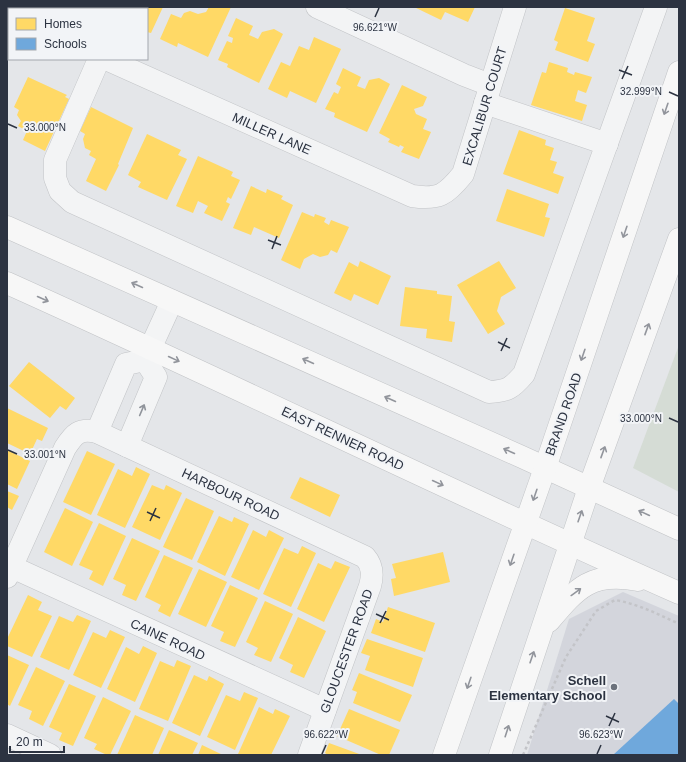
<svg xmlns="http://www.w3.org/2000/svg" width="686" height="762" font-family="Arial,sans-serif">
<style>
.built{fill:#d3d5dc}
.green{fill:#d5dcd5}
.homes{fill:#ffd966}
.schools{fill:#6fa8dc}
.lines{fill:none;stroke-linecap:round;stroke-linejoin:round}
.minor-casing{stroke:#c2c4c7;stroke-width:23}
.major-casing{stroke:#c1c3c6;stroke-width:23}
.path{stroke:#c3c4c8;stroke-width:2.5;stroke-dasharray:3 3;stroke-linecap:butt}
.minor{stroke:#f3f4f5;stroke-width:22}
.major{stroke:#f7f7f7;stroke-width:22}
.oneway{stroke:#92959c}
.oneway2{stroke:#90949b}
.ticks{fill:none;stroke:#2c3341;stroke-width:1.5}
.poi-dot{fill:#6c727c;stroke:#f2f4f7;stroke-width:1.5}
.labels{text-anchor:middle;stroke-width:4;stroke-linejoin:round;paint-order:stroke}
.street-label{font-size:13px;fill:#2c3341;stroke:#f2f4f7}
.poi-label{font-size:13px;font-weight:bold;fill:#2c3341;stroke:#f2f4f7;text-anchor:end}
.ticks-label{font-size:10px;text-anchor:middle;fill:#2c3341;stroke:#f2f4f7;stroke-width:4;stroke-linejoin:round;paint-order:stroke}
</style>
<rect width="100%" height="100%" fill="#e4e6e9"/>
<polygon class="built" points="623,592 679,616 679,755 527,755 569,619"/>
<polygon class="green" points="679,345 679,492 633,468"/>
<g class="homes">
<polygon points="112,7 163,7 151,33 147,32 147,9 111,9"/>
<polygon points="209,7 231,7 208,57 178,43 177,47 160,39 171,14 181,18 184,13 190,11 198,14 206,12"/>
<polygon points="414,7 475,7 468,22 445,12 441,20"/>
<polygon points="565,8 595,18 587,41 595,44 588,62 555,50 558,42 554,40"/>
<polygon points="236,18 253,26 249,35 258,39 262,32 274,29 283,34 259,83 227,67 228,64 218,60 227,41 232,43 233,38 228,36"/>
<polygon points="314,37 341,49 316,103 290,91 287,98 268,89 281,62 290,66 299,46 309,50"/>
<polygon points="549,62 568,68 567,72 574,75 575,72 592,77 586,93 578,90 575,101 587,105 582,121 531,105 542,72 546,73"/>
<polygon points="343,68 361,77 357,86 365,89 369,80 379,78 390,84 367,132 334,117 335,113 325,109 334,92 338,94 341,87 336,84"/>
<polygon points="28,77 67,95 65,97 69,99 45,151 23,140 27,131 18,126 21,121 17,115 19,110 14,107"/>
<polygon points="402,85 427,97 423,106 414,109 416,114 427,119 423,129 431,132 419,159 401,152 404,147 400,145 399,147 388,142 390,139 379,133"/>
<polygon points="91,107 133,128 118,164 119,165 106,191 86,181 96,159 89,155 91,151 85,148 83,139 85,134 80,131"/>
<polygon points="519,130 546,140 545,145 554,148 550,160 557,162 553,173 564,177 558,194 503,174"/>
<polygon points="147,134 181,150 178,155 187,159 167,200 138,187 141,182 128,175"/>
<polygon points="198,156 233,172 231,176 240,180 231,199 228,197 226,202 230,204 222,221 204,213 208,206 198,201 193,213 176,206"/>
<polygon points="251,186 266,193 267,189 283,196 281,199 293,205 279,238 254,227 251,235 233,228"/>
<polygon points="507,189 549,204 545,217 550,218 544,237 496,221"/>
<polygon points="302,212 314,217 315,214 326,218 324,222 329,225 331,220 349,227 337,253 331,250 328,255 320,257 313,254 304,259 300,269 281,260"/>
<polygon points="360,261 391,276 378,305 354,294 351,301 334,293 349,262 358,267"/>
<polygon points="499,261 516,288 501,297 497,311 505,324 488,334 457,285"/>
<polygon points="405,287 437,291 437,294 452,296 449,321 455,322 452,342 426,338 427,329 400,326"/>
<polygon points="29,362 75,398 66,410 60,406 50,418 9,386"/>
<polygon points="7,408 48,428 42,441 37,439 30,454 7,443"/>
<polygon points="7,450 30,461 17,489 7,484"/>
<polygon points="87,451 115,464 91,515 63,502"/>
<polygon points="136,467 150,474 125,528 97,515 118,469 132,476"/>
<polygon points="300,477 340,495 330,517 290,498"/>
<polygon points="152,485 164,490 166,485 182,493 160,540 132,527"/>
<polygon points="7,491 19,496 12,510 7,507"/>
<polygon points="186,498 214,511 192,560 163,547"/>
<polygon points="65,508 93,522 72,566 44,552"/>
<polygon points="219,516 232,522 234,517 249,524 225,576 197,562"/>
<polygon points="99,523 126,536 103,586 89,579 93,571 79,565"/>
<polygon points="253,530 266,537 269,530 284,538 259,590 231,577"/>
<polygon points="132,538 160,551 136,601 122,595 126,585 113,579"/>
<polygon points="302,546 316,553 291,607 263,594 284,548 298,554"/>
<polygon points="443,552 450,582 394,596 391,579 396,578 392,564"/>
<polygon points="164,555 193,568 170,617 158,611 161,605 145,597"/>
<polygon points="335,561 350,567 324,622 297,609 318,563 331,569"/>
<polygon points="199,569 227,582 206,627 178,614"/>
<polygon points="230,585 258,598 235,647 220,641 224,632 211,626"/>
<polygon points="28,595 42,602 38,610 52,616 32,657 7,646 7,639"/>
<polygon points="265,601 293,614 271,662 254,655 258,648 246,642"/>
<polygon points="388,607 435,623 425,652 371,633 376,619 383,622"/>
<polygon points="77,615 91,621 69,670 40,657 59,616 73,622"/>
<polygon points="298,617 326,631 304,678 290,672 293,665 279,658"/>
<polygon points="110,630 125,637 101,688 73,675 93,632 106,638"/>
<polygon points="367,639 423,658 413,687 365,670 370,656 361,653"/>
<polygon points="143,646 157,653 135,702 107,689 126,647 139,654"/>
<polygon points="7,655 29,665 10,706 7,704"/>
<polygon points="177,660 191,666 168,721 139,709 160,661 174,667"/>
<polygon points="36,667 65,681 43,726 29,719 32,711 18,705"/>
<polygon points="359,673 412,695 400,722 353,703 357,692 352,690"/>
<polygon points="194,675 207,681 209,676 224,684 200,736 172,723"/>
<polygon points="69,684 96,696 73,746 59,740 62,733 49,727"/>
<polygon points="244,692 258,698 235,750 207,737 226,695 240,701"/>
<polygon points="103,697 131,711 110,755 107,755 94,749 97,744 84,738"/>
<polygon points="259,707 273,714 275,709 290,716 271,755 240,755 238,754"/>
<polygon points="349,709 400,730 389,755 381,755 337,736"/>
<polygon points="135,715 164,728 152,755 117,755"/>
<polygon points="169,730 198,743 192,755 158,755"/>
<polygon points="329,743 362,755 328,755 325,753"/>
<polygon points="202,745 223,755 198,755"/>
</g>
<polygon class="schools" points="674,699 679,704 679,755 613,755"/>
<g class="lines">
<g class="minor-casing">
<g id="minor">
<polyline points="317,7 464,75 490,85"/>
<polyline points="7,12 9,7"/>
<path d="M99 59 55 160V178L60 191 72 202 489 392C508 391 512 388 524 374L656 7"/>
<path d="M106 59 412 196C439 200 446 195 463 174L515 7"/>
<polyline points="485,103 607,144"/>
<polyline points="145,360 172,301"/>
<polyline points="97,432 126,364 145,360"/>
<polyline points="127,446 156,377 145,360"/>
<polyline points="12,567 325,710"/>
<path d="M7 577 65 448C74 434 79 428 97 432L365 557C373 566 373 575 370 586L309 755"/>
<polyline points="7,735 50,755"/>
</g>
</g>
<g class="major-casing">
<g id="major">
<polyline points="7,227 522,457 679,529"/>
<path d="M7 283C232 384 453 493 679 593"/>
<path d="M549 621C577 588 591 571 638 580"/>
<polyline points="444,755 545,468 679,72"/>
<polyline points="500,755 589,488 679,239"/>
</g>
</g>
<path class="path" d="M523 755 566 657 596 611 615 600C638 604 658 614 679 624"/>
<use href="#minor" class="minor"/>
<use href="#major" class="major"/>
</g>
<defs><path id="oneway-shaft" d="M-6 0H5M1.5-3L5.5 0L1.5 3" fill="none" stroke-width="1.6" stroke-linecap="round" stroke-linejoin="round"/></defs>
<g class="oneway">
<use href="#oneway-shaft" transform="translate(666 109) rotate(109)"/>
<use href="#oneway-shaft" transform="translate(625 232) rotate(109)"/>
<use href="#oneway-shaft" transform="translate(137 285) rotate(-156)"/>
<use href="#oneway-shaft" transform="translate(43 299) rotate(24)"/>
<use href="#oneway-shaft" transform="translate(647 329) rotate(-70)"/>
<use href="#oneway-shaft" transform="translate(583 355) rotate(109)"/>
<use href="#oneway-shaft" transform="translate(174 359) rotate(25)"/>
<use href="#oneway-shaft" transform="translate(308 361) rotate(-156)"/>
<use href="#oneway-shaft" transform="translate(390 399) rotate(-156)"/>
<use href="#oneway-shaft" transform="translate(509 451) rotate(-156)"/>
<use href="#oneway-shaft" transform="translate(603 452) rotate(-70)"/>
<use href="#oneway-shaft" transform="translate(438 483) rotate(25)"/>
<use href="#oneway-shaft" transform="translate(535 495) rotate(109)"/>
<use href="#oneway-shaft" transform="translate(644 513) rotate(-155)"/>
<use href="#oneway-shaft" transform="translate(580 516) rotate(-71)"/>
<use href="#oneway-shaft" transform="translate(512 560) rotate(109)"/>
<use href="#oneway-shaft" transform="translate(576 592) rotate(-36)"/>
<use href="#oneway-shaft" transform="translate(532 657) rotate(-71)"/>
<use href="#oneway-shaft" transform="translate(469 683) rotate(109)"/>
<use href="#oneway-shaft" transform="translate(507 731) rotate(-72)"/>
</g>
<use class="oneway2" href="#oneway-shaft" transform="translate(142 410) rotate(-67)"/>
<path class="ticks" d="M375 17 379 8M619 70 632 75M622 79 628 66M669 92 678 96M8 124 17 128M268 240 281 245M272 249 277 236M498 342 510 348M501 351 507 338M669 418 678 422M8 450 17 454M147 512 160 518M150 521 156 508M376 614 389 620M380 623 386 611M606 716 619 722M609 726 615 713M322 754 326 745M597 754 601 745"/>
<circle class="poi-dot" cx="614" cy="687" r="4"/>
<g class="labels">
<g class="street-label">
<text transform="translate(484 106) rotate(-73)" y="5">EXCALIBUR COURT</text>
<text transform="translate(272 133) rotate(24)" y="5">MILLER LANE</text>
<text transform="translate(563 414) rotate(-71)" y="5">BRAND ROAD</text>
<text transform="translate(343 438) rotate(25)" y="5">EAST RENNER ROAD</text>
<text transform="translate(231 494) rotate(25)" y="5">HARBOUR ROAD</text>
<text transform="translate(168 639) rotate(25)" y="5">CAINE ROAD</text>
<text transform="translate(346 651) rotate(-70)" y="5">GLOUCESTER ROAD</text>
</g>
<g class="poi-label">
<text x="606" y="685">Schell<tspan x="606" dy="15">Elementary School</tspan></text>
</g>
</g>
<g class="ticks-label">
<text x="375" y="31">96.621°W</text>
<text x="641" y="95">32.999°N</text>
<text x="45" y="131">33.000°N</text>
<text x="641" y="422">33.000°N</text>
<text x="45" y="458">33.001°N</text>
<text x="326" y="738">96.622°W</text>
<text x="601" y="738">96.623°W</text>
</g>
<rect width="686" height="762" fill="none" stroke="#2c3341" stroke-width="16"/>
<rect x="8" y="8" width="140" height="52" fill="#f2f4f7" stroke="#a3a7ae"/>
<rect x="16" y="18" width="20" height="12" fill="#ffd966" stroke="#a3a7ae"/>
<text x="44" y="28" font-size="12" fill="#2c3341">Homes</text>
<rect x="16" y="38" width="20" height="12" fill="#6fa8dc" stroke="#a3a7ae"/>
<text x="44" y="48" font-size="12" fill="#2c3341">Schools</text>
<path d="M10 746v6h54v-6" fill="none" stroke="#2c3341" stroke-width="2"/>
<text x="16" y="746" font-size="12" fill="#2c3341" stroke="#f2f4f7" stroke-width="3" paint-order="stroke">20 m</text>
</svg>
